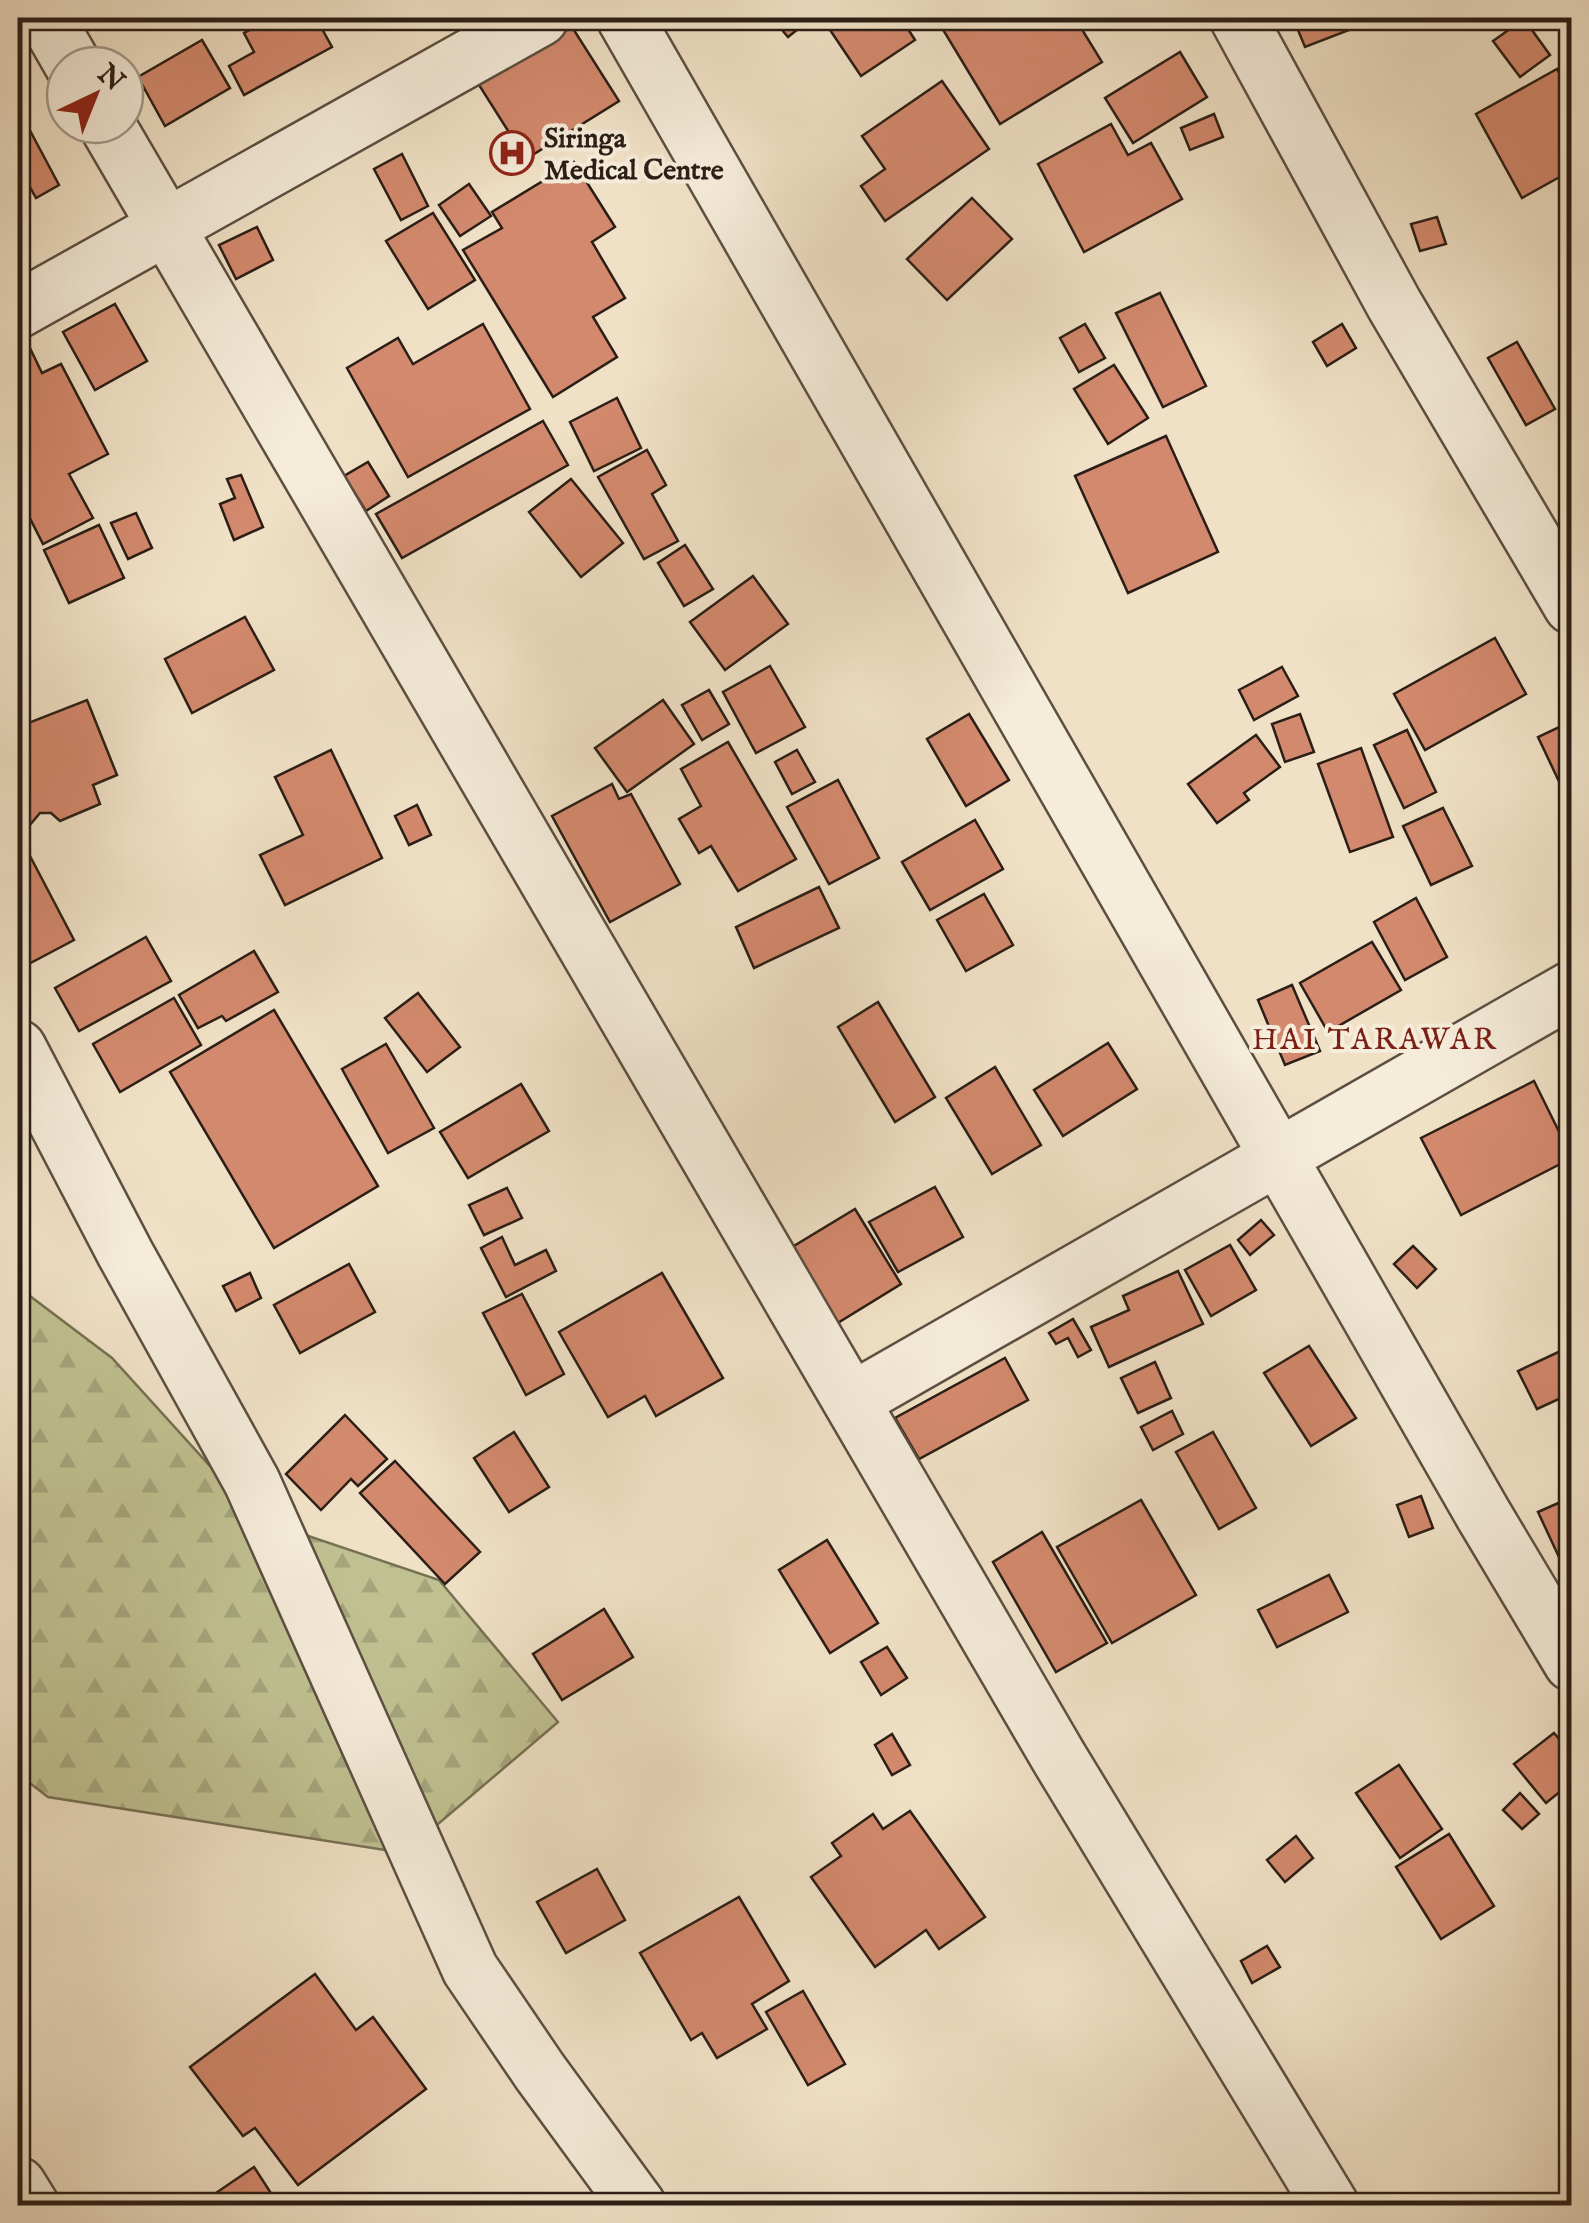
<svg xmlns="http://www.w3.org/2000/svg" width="1589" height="2223" font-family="'IM FELL English',serif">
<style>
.forest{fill:url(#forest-firs);stroke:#767054;stroke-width:2.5}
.building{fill:#d3896d;stroke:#2b1e16;stroke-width:2.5}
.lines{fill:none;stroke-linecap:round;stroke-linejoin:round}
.minor-casing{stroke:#5c4f42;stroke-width:60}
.minor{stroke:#f5ecda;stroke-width:55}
.labels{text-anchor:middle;stroke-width:8;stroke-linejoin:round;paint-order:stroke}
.poi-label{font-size:28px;font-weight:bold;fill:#2b1e16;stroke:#f5ecda;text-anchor:start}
.neighbourhood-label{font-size:30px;letter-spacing:2.5px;fill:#7a1f14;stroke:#f5ecda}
</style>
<defs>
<pattern id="forest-firs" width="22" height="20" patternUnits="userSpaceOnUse" patternTransform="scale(2.5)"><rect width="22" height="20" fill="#c0c191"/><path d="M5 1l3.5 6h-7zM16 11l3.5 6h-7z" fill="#a5a57c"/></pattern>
</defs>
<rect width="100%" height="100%" fill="#f0e1c6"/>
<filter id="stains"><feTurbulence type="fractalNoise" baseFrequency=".002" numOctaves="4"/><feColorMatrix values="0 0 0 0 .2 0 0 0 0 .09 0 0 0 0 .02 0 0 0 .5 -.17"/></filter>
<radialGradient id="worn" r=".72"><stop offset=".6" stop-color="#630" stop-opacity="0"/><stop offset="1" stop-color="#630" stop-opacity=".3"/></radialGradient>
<polygon class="forest" points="18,1287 112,1358 258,1519 439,1580 558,1722 404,1853 48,1797 18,1774"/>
<g class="building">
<polygon points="272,18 290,18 294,26 316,18 332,47 244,95 229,66 254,52 244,33"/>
<polygon points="772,18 812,18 788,37"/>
<polygon points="822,18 924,18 908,29 915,40 861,76"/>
<polygon points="936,18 1075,18 1102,62 1000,124"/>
<polygon points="1293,18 1380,18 1305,47"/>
<polygon points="1552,18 1572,18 1572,44"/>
<polygon points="1524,19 1550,55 1520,77 1493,41"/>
<polygon points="572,27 619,101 526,159 479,85"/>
<polygon points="202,40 230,88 165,126 138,77"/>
<polygon points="1180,52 1207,97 1133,143 1105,98"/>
<polygon points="1557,69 1572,95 1572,170 1522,198 1476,114"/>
<polygon points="942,81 989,149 885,221 861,186 885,169 862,136"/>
<polygon points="18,108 59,185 36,198 18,165"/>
<polygon points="1214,114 1223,137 1190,150 1181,128"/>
<polygon points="1111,124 1128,155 1151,143 1182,199 1084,252 1038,164"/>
<polygon points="402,154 428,206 401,220 374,169"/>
<polygon points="574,162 615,227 592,242 625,298 593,317 617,357 553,397 463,250 502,228 492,212"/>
<polygon points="469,184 491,216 460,236 439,205"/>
<polygon points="972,198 1012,239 947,300 907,259"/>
<polygon points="433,213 475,280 428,309 386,241"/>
<polygon points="1437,217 1446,244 1420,251 1411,224"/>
<polygon points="257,227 273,260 236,279 219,245"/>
<polygon points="1160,293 1206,386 1163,407 1116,313"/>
<polygon points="115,304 147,361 95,390 63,332"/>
<polygon points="483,324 530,409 408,477 347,368 398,338 413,364"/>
<polygon points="1085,324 1105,358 1079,372 1060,338"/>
<polygon points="1342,324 1356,348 1327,366 1313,342"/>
<polygon points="1517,342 1555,409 1526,425 1488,358"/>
<polygon points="28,344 42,373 61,364 108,454 69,474 93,518 43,544 18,495 18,350"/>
<polygon points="1114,365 1148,418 1108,444 1074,389"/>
<polygon points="617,398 641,448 594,471 570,422"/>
<polygon points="543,421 568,465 402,558 376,514"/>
<polygon points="1166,436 1218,552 1128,593 1075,476"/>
<polygon points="647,450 666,485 652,494 678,541 644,559 598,477"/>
<polygon points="368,462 389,496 366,511 344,476"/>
<polygon points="241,475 263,527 234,540 220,504 235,498 227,479"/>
<polygon points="571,479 623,543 581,577 529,512"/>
<polygon points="136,513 152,548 128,559 111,523"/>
<polygon points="99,525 124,578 69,603 44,550"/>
<polygon points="685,545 713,589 684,606 658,563"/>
<polygon points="753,576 788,624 725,670 690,622"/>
<polygon points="245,617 274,670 192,713 165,659"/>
<polygon points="1495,638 1526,694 1425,750 1394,694"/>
<polygon points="770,666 805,727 756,753 723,692"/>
<polygon points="1282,667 1298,696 1254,720 1239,690"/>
<polygon points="709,690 729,724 702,740 682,705"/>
<polygon points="87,700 117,775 93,785 100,804 60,821 51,813 40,813 18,839 18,727"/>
<polygon points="663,700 694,744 627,792 595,748"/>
<polygon points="969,714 1009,780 966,806 927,739"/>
<polygon points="1300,714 1314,752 1285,762 1272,724"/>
<polygon points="1572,721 1572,809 1538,737"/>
<polygon points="1407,730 1436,792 1404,808 1374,745"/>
<polygon points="1256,735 1280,767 1244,793 1249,800 1217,823 1188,784"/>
<polygon points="728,742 796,859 738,891 711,846 699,853 679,819 701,806 681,769"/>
<polygon points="1361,748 1393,837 1350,852 1318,764"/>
<polygon points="331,750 382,858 285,905 260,855 303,835 275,777"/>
<polygon points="797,750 815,782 792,794 775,762"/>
<polygon points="838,780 879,858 829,884 787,807"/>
<polygon points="612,784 619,799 631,794 680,884 610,922 552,816"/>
<polygon points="417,805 431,835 409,845 395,816"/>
<polygon points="1443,808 1472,866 1431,885 1403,826"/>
<polygon points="975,820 1003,869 930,910 902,862"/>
<polygon points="30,856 74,940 21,968 18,961 18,863"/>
<polygon points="819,887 839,928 754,968 736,927"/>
<polygon points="984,894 1013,945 966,971 937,920"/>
<polygon points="1416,898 1447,957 1405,980 1374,922"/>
<polygon points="146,937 171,981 79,1031 55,988"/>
<polygon points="1372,942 1401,990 1328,1032 1300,983"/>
<polygon points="254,951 278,992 226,1021 222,1016 198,1028 179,995"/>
<polygon points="1292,985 1320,1051 1285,1065 1258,1000"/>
<polygon points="418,993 460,1047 427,1072 385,1018"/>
<polygon points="174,998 201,1045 120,1092 93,1044"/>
<polygon points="878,1002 935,1097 895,1122 838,1027"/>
<polygon points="274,1010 378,1186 274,1248 170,1072"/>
<polygon points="1108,1043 1137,1089 1063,1136 1034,1090"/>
<polygon points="386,1044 434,1128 388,1153 342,1069"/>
<polygon points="995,1067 1041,1145 992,1174 946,1098"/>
<polygon points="1534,1081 1572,1158 1461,1215 1421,1138"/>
<polygon points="521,1084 549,1131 468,1178 440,1132"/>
<polygon points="935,1187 963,1237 898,1272 869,1222"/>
<polygon points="507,1188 522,1218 484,1235 469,1205"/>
<polygon points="855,1209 901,1284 836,1324 789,1249"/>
<polygon points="1261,1220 1274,1235 1250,1255 1238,1240"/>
<polygon points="502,1237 515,1265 546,1250 556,1271 506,1297 481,1248"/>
<polygon points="1230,1245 1256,1290 1211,1316 1185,1270"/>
<polygon points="1413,1246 1436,1269 1417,1288 1394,1264"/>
<polygon points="349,1264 375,1312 300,1353 274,1305"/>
<polygon points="1178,1271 1203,1324 1109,1367 1091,1327 1129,1310 1123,1296"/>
<polygon points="250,1273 261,1298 236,1311 223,1286"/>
<polygon points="662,1273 723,1378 656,1416 645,1396 608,1417 559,1332"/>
<polygon points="522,1294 564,1374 526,1395 483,1313"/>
<polygon points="1073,1319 1091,1350 1078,1357 1068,1338 1056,1344 1049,1333"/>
<polygon points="1309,1346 1356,1418 1311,1446 1264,1373"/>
<polygon points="1567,1348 1572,1357 1572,1393 1537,1409 1518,1371"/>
<polygon points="1005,1358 1028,1400 919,1459 895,1418"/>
<polygon points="1155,1362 1171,1398 1138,1413 1121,1378"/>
<polygon points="1172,1411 1183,1434 1153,1450 1141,1427"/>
<polygon points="345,1415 387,1459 358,1486 351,1479 321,1510 286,1474"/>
<polygon points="514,1432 549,1487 509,1512 474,1458"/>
<polygon points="1213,1432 1256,1508 1219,1529 1176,1452"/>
<polygon points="395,1461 480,1552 445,1584 360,1493"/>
<polygon points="1421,1496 1433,1528 1409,1537 1397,1505"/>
<polygon points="1572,1497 1572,1585 1538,1512"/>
<polygon points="1141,1500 1196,1595 1112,1643 1057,1547"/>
<polygon points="1042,1532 1107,1643 1056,1672 993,1562"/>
<polygon points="827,1540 878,1623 830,1653 779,1570"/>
<polygon points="1329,1575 1348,1612 1277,1647 1258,1610"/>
<polygon points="604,1609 633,1657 562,1700 533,1654"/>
<polygon points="887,1647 907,1678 881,1695 861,1662"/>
<polygon points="1554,1733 1572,1754 1572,1782 1546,1803 1514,1764"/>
<polygon points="892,1734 910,1765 892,1775 875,1745"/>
<polygon points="1399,1765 1442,1829 1400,1858 1356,1793"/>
<polygon points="1520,1793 1539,1814 1522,1829 1503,1810"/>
<polygon points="910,1811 985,1917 939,1949 926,1930 875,1967 811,1877 841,1856 832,1843 873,1814 883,1829"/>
<polygon points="1449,1834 1494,1906 1441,1939 1396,1867"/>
<polygon points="1296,1836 1313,1858 1285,1882 1267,1860"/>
<polygon points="597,1869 625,1920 566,1953 537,1902"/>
<polygon points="739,1897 789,1981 752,2004 767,2029 717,2058 702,2033 691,2040 640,1953"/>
<polygon points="1267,1946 1280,1967 1252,1983 1241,1961"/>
<polygon points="315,1974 356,2030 373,2017 426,2089 298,2185 255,2128 243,2136 190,2067"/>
<polygon points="803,1991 845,2064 808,2085 766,2012"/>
<polygon points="254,2167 276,2201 269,2206 197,2206"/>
</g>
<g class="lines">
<g class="minor-casing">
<g id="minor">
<polyline points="46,18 73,65"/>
<polyline points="625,18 1483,1514 1572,1663"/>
<polyline points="1238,18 1394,304 1572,606"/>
<polyline points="107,125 1058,1756 1331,2206"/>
<polyline points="18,310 540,18"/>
<polyline points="18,1048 125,1253 252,1482 470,1969 540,2072 638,2206"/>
<polyline points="853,1400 1572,989"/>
<polyline points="18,2185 31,2206"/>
</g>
</g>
<use href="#minor" class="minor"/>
</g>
<defs>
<g id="hospital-ring" transform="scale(2.25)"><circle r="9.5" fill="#f5ecda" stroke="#8f2418" stroke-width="1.5"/><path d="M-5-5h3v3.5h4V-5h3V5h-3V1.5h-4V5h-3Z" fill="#8f2418"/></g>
</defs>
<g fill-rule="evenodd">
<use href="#hospital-ring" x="512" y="153"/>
</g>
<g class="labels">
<g class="poi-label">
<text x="544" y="147">Siringa<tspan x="544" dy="32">Medical Centre</tspan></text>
</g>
<g class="neighbourhood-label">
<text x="1375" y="1049">HAI TARAWAR</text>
</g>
</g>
<rect width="1589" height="2223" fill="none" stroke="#f0e1c6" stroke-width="60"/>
<rect x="20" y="20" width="1549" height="2183" fill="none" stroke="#2b1e16" stroke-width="5"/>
<rect x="30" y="30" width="1529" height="2163" fill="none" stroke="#2b1e16" stroke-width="2.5"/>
<g transform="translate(95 95) rotate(43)"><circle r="48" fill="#f5ecda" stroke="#a49a8c" stroke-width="2.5"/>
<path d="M0-8L18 38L0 25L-18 38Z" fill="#8f2418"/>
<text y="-15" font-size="28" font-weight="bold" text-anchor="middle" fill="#2b1e16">N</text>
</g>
<rect width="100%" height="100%" filter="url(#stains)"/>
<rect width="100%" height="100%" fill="url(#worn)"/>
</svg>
